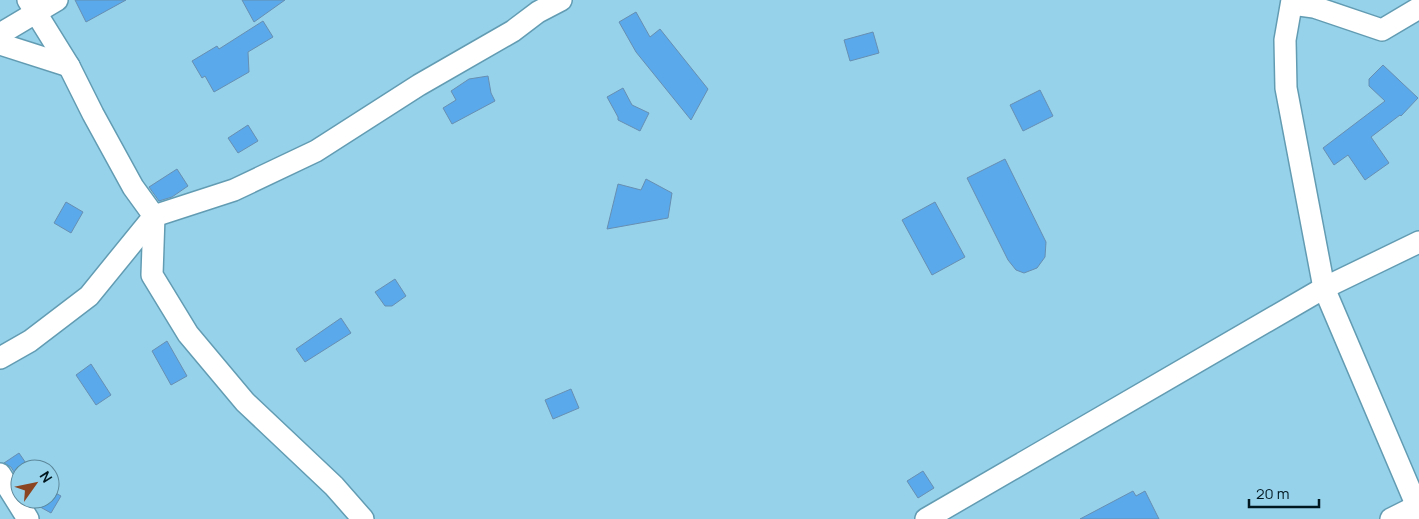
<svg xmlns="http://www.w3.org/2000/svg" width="1419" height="519" font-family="Manrope,sans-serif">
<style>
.building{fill:#59a9eb;stroke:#678fb2}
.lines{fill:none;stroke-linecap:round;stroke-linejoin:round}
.minor-casing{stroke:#629cb3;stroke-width:24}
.minor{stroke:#fff;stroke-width:21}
</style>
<rect width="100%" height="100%" fill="#97d2eb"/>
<g class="building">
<polygon points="75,0 126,0 86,22"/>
<polygon points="242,0 285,0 254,22"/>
<polygon points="636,12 650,37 660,29 708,89 691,120 636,52 619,22"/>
<polygon points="263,21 273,37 248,52 249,72 214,92 205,76 202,78 192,61 217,46 219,49"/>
<polygon points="873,32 879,53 850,61 844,40"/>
<polygon points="1383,65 1418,98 1401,116 1400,115 1371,137 1389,163 1365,180 1348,155 1334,165 1323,148 1385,101 1369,86 1369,79"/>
<polygon points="488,76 491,93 495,101 452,124 443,108 456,100 451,91 469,79"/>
<polygon points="623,88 632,105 649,113 640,131 618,120 618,117 607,97"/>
<polygon points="1040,90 1053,116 1023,131 1010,105"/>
<polygon points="248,125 258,141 238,153 228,138"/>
<polygon points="1005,159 1046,242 1045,257 1037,268 1024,273 1016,270 1008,260 967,178"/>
<polygon points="177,169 188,186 172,197 159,201 149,187"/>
<polygon points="646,179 672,193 668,218 607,229 618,184 641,190"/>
<polygon points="66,202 83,212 71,233 54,223"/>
<polygon points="935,202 965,257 932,275 902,220"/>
<polygon points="395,279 406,296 392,306 385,306 375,292"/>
<polygon points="341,318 351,333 305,362 296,349"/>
<polygon points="167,341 187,376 171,385 152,351"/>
<polygon points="91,364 111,395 96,405 76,375"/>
<polygon points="571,389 579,408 553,419 545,400"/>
<polygon points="19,453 30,469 20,469 20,482 11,467 4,463"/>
<polygon points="923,471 934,488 918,498 907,481"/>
<polygon points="50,490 61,496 51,513 33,503 30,499 50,499"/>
<polygon points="1133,491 1136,496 1145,491 1159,519 1080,519"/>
</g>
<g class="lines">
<g class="minor-casing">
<g id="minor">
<polyline points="28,0 69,66 93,114 133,187 154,216 152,275 188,334 245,402 334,486 363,519"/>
<polyline points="1292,0 1285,40 1286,88 1324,288 1419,511"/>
<polyline points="1292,4 1314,7 1382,30 1419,8"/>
<polyline points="0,34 57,0"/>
<polyline points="0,44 69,66"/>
<polyline points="0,358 30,341 89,296 154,216 234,190 316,151 419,85 513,31 538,12 561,0"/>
<polyline points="0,474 28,519"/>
<polyline points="926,519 1324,288 1419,242"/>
<polyline points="1391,519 1417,506"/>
</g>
</g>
<use href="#minor" class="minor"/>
</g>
<g transform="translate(35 484) rotate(57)"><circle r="24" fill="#97d2eb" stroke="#5b8799"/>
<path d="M0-4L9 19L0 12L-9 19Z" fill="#8b4520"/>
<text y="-8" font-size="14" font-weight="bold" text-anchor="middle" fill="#01171f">N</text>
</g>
<path d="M1249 499v8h70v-8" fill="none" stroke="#01171f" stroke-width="2.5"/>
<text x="1256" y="499" font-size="15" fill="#01171f" stroke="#97d2eb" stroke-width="4" paint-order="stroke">20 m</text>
</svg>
